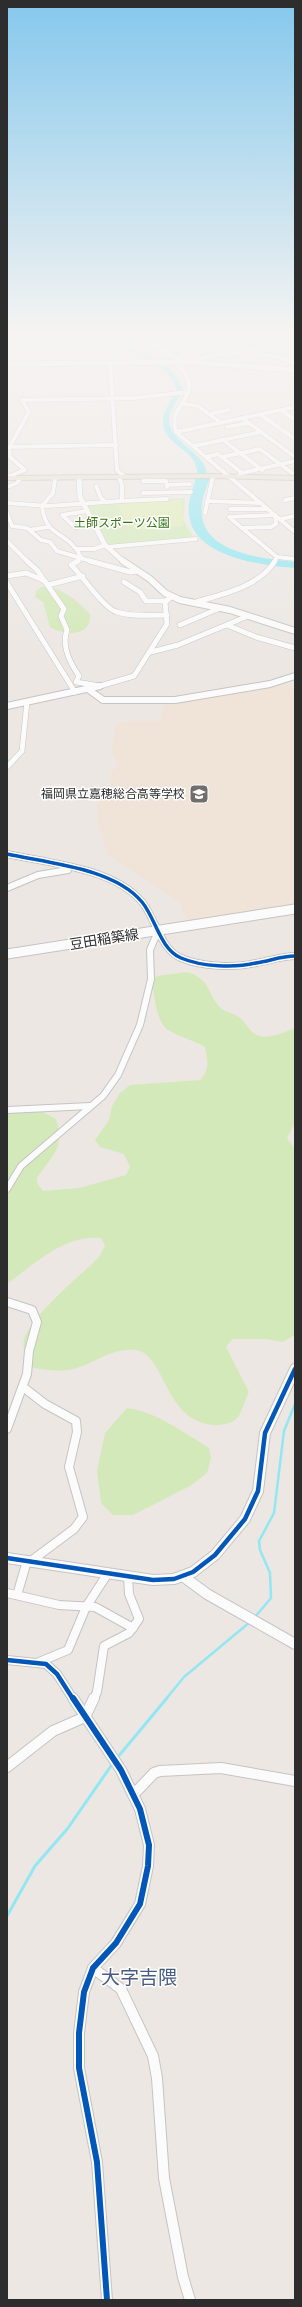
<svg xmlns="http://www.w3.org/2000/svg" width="302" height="2307" font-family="'PT Sans','Noto Sans JP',sans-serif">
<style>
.education{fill:#efe4d7}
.green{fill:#d4e9ba}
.pitch{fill:#e0ecb7}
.water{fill:#92e7f2}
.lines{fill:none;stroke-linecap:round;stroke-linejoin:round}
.stream-far1{stroke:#92e7f2;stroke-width:2.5}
.stream{stroke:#92e7f2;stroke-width:3}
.river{fill:#92e7f2;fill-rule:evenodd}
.minor-far4-casing{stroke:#c5c4c4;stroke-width:5}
.minor-far3-casing{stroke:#c5c4c4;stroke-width:6}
.minor-far2-casing{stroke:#c5c4c4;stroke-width:8}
.minor-far1-casing{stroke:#c5c4c4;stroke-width:10}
.minor-casing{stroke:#c5c4c4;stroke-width:12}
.tertiary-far2-casing{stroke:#c5c4c4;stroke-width:6}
.tertiary-far1-casing{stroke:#c5c4c4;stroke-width:8}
.tertiary-casing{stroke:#c5c4c4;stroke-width:12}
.secondary-casing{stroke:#c5c4c4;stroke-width:11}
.primary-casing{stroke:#c6c4c3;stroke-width:2}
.minor-far4{stroke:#fcfbfb;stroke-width:4}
.minor-far3{stroke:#fcfbfb;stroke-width:5}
.minor-far2{stroke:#fcfbfb;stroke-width:6}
.minor-far1{stroke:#fcfbfb;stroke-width:8}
.minor{stroke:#fcfbfb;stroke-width:10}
.tertiary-far2{stroke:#fcfbfb;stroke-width:5}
.tertiary-far1{stroke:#fcfbfb;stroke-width:6}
.tertiary{stroke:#fcfbfb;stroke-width:10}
.secondary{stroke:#fcfbfb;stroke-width:9}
.primary{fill:#e9e1d4;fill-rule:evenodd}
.cycleway-far2-casing{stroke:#fff;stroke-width:6}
.cycleway-far1-casing{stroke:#fff;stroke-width:7}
.cycleway-casing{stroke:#fff;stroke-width:8}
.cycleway-far2{stroke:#0057b8;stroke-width:3.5}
.cycleway-far1{stroke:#0057b8;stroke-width:4.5}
.cycleway{stroke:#0057b8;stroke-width:6}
.labels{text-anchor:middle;stroke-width:3;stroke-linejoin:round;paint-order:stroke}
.far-park-label{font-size:12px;fill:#367315;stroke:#fff}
.far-poi-label{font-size:12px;fill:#2d2d2d;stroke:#fff;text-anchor:end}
.street-label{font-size:14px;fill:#2d2d2d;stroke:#fff}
.near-quarter-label{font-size:19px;fill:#495c83;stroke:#fff}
</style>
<rect width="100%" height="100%" fill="#ece7e3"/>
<polygon class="education" points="287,684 295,691 295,905 189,921 182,912 181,903 108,855 97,821 97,805 111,784 110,775 118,764 111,749 117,723 134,721 160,721 164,705"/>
<g class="green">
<polygon points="185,498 183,520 194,538 109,546 86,505"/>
<path d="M41 587C62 586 76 600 90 614 92 637 65 636 50 627L43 602 35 597 36 591Z"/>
<path d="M187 972C213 980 206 995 222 1009 227 1013 234 1013 239 1017 244 1021 247 1026 251 1031 263 1043 282 1033 295 1028V1123L287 1138 295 1149V1335L283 1342 266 1339H233L226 1347 249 1392C245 1399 243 1410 238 1417 234 1423 223 1425 216 1425 164 1424 166 1353 135 1350 113 1348 96 1362 77 1368 62 1373 45 1370 29 1367 26 1358 22 1350 24 1340 31 1315 80 1276 99 1257L105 1246 101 1238C65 1234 34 1264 7 1284V1108L43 1112 56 1119C65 1150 53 1154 37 1178V1183L43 1191 79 1188 126 1175 130 1167 124 1154 100 1147 95 1140 109 1120 112 1106 120 1093 130 1085 200 1080C210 1069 208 1061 205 1047 193 1040 180 1037 168 1030 157 1024 154 995 152 982L157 976Z"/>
<path d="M127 1408C152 1410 187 1434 209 1448L211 1458 207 1473 190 1486 133 1515H113L101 1503 97 1471 105 1433Z"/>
</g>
<polygon class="pitch" points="182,500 183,526 139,530 128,526 118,504"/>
<path class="water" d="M196 478H210C205 490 200 503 202 516 206 554 267 559 295 562V568C263 566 198 557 190 520 186 506 192 491 196 478Z"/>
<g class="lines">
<g class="stream-far1">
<polyline points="255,1617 271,1598 270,1573 260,1550 259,1541 274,1513 284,1431 295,1404"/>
<polyline points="166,1699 184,1677 250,1622"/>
</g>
<g class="stream">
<polyline points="117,1758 167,1698"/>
<polyline points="7,1916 35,1866 68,1828 113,1763"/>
</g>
<path class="river" d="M109 335H115C140 359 166 352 183 389 179 398 169 410 169 420 171 450 221 453 203 491L196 489C207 445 163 452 163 420 163 410 173 398 177 389 161 353 131 361 109 335Z"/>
<g class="minor-far4-casing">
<g id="minor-far4">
<polyline points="221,335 254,352 285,359 295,364"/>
<polyline points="147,340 182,335"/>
<path d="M175 362C211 398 166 400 176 432L295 532"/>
<polyline points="190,362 206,357 251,350"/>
<polyline points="110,363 117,470 125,477"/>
<polyline points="22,400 134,398 189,392"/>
<polyline points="183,404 198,406 221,423"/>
<polyline points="281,410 295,420"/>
<polyline points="209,414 229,410"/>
<polyline points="261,415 295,439"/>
<polyline points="242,418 295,457"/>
<polyline points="227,427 249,423"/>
<polyline points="176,432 295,407"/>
<polyline points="223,440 262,470"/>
<polyline points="194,446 261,432"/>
<polyline points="7,447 116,445"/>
<polyline points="206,457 218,454 242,473"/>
<polyline points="222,457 260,449 292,473"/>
<polyline points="238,476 242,473 295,461"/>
<polyline points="7,477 25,470 10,457 9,448 29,412 22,400"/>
<path d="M55 479 53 493 42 506C46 540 67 529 81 557"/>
<polyline points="143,481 166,481 167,487"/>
<polyline points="167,485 190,484"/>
<polyline points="96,486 101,498 106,502"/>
<polyline points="7,487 17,483 20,479"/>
<polyline points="143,493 191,492"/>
<polyline points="285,500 295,498"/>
<polyline points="121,501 167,499"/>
<polyline points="207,501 261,503"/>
<polyline points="7,503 48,506 122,501 122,485 119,477"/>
<polyline points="230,509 268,509"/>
<polyline points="87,511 62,515 75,527 94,525"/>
<polyline points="7,513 12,526 27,528 41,540 50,542 57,551 94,562"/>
<polyline points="205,513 213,476"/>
<polyline points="275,515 276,524 271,527 242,528 277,557 295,559"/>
<polyline points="280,519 295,516"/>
<polyline points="242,528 229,517 275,515"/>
<polyline points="29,530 48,527"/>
<polyline points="7,541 28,562"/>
<polyline points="107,547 196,539"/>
<polyline points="76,549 94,549 105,545"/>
<polyline points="77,562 81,557"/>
<polyline points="274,562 277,557"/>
</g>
</g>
<g class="minor-far3-casing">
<g id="minor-far3">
<path d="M27 561 37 570 64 609 61 616 67 630C61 646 70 663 79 676L76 682 100 686 134 676 167 624 165 602 171 597"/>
<path d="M78 561 71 565C83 576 104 609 117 612 133 617 151 615 167 615"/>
<polyline points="90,561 130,572 138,571"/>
<polyline points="7,576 26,573 45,581"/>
<polyline points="124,582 140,592 146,601 166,601"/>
<polyline points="7,583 75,692"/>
<polyline points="48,585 83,576"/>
<path d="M193 603C221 594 258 588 275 561"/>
<polyline points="180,625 220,608"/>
<polyline points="227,625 256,637 295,648"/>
<polyline points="151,652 178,645 248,616"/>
<polyline points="7,767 22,751 27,702"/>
</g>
</g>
<g class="minor-far2-casing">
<g id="minor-far2">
<path d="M7 854C48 863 114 868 142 902 156 919 160 949 181 958 202 967 235 968 256 963 270 961 281 956 295 956"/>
<polyline points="7,888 38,875 68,870"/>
<polyline points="7,1110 90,1106"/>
<polyline points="7,1189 21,1166 103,1096 118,1075 140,1025 151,979 150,950 158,931"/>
</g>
</g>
<g class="minor-far1-casing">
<g id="minor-far1">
<polyline points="7,1302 32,1310 37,1322 29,1351 27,1374 7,1429"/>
<polyline points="23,1387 45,1404 76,1421 77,1432 69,1467 83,1517 74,1529 31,1561"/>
<polyline points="7,1593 59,1605 95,1607 133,1628"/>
<polyline points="17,1595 27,1561"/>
<polyline points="7,1660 46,1664 57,1674 73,1699"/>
<polyline points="39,1662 68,1650 86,1607 108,1573"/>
<polyline points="94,1699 97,1692 104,1646 129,1633 139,1619 129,1594 128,1576"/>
</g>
</g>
<g class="minor-casing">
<g id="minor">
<polyline points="73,1698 121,1770 140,1809 149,1845 148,1866 140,1904 116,1943 93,1968 84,1992 79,2033 79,2068 97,2162 107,2300"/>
<polyline points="7,1767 53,1731 85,1717 94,1698"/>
<polyline points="134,1794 154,1773 160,1771 221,1768 295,1781"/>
<polyline points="93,1968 121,1989 153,2056 157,2078 164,2178 183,2277 190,2300"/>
</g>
</g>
<g class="tertiary-far2-casing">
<g id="tertiary-far2">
<polyline points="138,335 183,362"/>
<polyline points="7,364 190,362 295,370"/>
<polyline points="79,478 80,497 105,545 124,562"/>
</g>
</g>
<g class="tertiary-far1-casing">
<g id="tertiary-far1">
<polyline points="123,561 150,579 165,593 180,600 230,610 295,631"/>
<polyline points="88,689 103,700 175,700 270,684 295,676"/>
<polyline points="7,706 100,686"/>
</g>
</g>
<g class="tertiary-casing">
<g id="tertiary">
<polyline points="7,1558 153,1580 174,1579 193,1572 215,1555 245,1519 258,1491 265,1433 295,1369"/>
<polyline points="184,1577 207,1594 295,1644"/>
</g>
</g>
<g class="secondary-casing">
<polyline id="secondary" points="7,954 295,909"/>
</g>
<g class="primary-casing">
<g id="primary">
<polygon points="267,335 275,335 295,339 295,343"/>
<polygon points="211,474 295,476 295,480 211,478 7,480 7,476"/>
</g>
</g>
<use href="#minor-far4" class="minor-far4"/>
<use href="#minor-far3" class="minor-far3"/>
<use href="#minor-far2" class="minor-far2"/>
<use href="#minor-far1" class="minor-far1"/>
<use href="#minor" class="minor"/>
<use href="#tertiary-far2" class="tertiary-far2"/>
<use href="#tertiary-far1" class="tertiary-far1"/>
<use href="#tertiary" class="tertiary"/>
<use href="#secondary" class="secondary"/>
<use href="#primary" class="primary"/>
<g class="cycleway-far2-casing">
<path id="cycleway-far2" d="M7 854C48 863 114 868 142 902 156 919 160 949 181 958 202 967 235 968 256 963 270 961 281 956 295 956"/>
</g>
<g class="cycleway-far1-casing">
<g id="cycleway-far1">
<polyline points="7,1558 153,1580 174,1579 193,1572 215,1555 245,1519 258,1491 265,1433 295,1369"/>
<polyline points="7,1660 46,1664 57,1674 73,1699"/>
</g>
</g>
<g class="cycleway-casing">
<polyline id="cycleway" points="73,1698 121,1770 140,1809 149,1845 148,1866 140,1904 116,1943 93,1968 84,1992 79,2033 79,2068 97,2162 107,2300"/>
</g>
<use href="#cycleway-far2" class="cycleway-far2"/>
<use href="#cycleway-far1" class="cycleway-far1"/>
<use href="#cycleway" class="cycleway"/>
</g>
<linearGradient id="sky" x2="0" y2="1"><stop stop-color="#85c8ec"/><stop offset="0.51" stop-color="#f6f4f2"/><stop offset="1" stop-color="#f6f4f2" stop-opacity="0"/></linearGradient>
<rect width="302" height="657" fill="url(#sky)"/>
<defs>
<g id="school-square" transform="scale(1)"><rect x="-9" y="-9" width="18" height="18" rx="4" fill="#706e6d" stroke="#fff"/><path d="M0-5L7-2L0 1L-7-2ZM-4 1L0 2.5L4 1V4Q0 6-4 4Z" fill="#fff"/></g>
</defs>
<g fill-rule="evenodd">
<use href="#school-square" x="199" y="794"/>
</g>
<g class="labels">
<g class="far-park-label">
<text x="122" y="527">土師スポーツ公園</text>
</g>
<g class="far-poi-label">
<text x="185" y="798">福岡県立嘉穂総合高等学校</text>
</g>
<g class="street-label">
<text transform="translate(104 939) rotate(-9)" y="5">豆田稲築線</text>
</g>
<g class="near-quarter-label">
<text x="139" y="1984">大字吉隈</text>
</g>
</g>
<rect width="302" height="2307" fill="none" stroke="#2d2d2d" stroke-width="16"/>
</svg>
